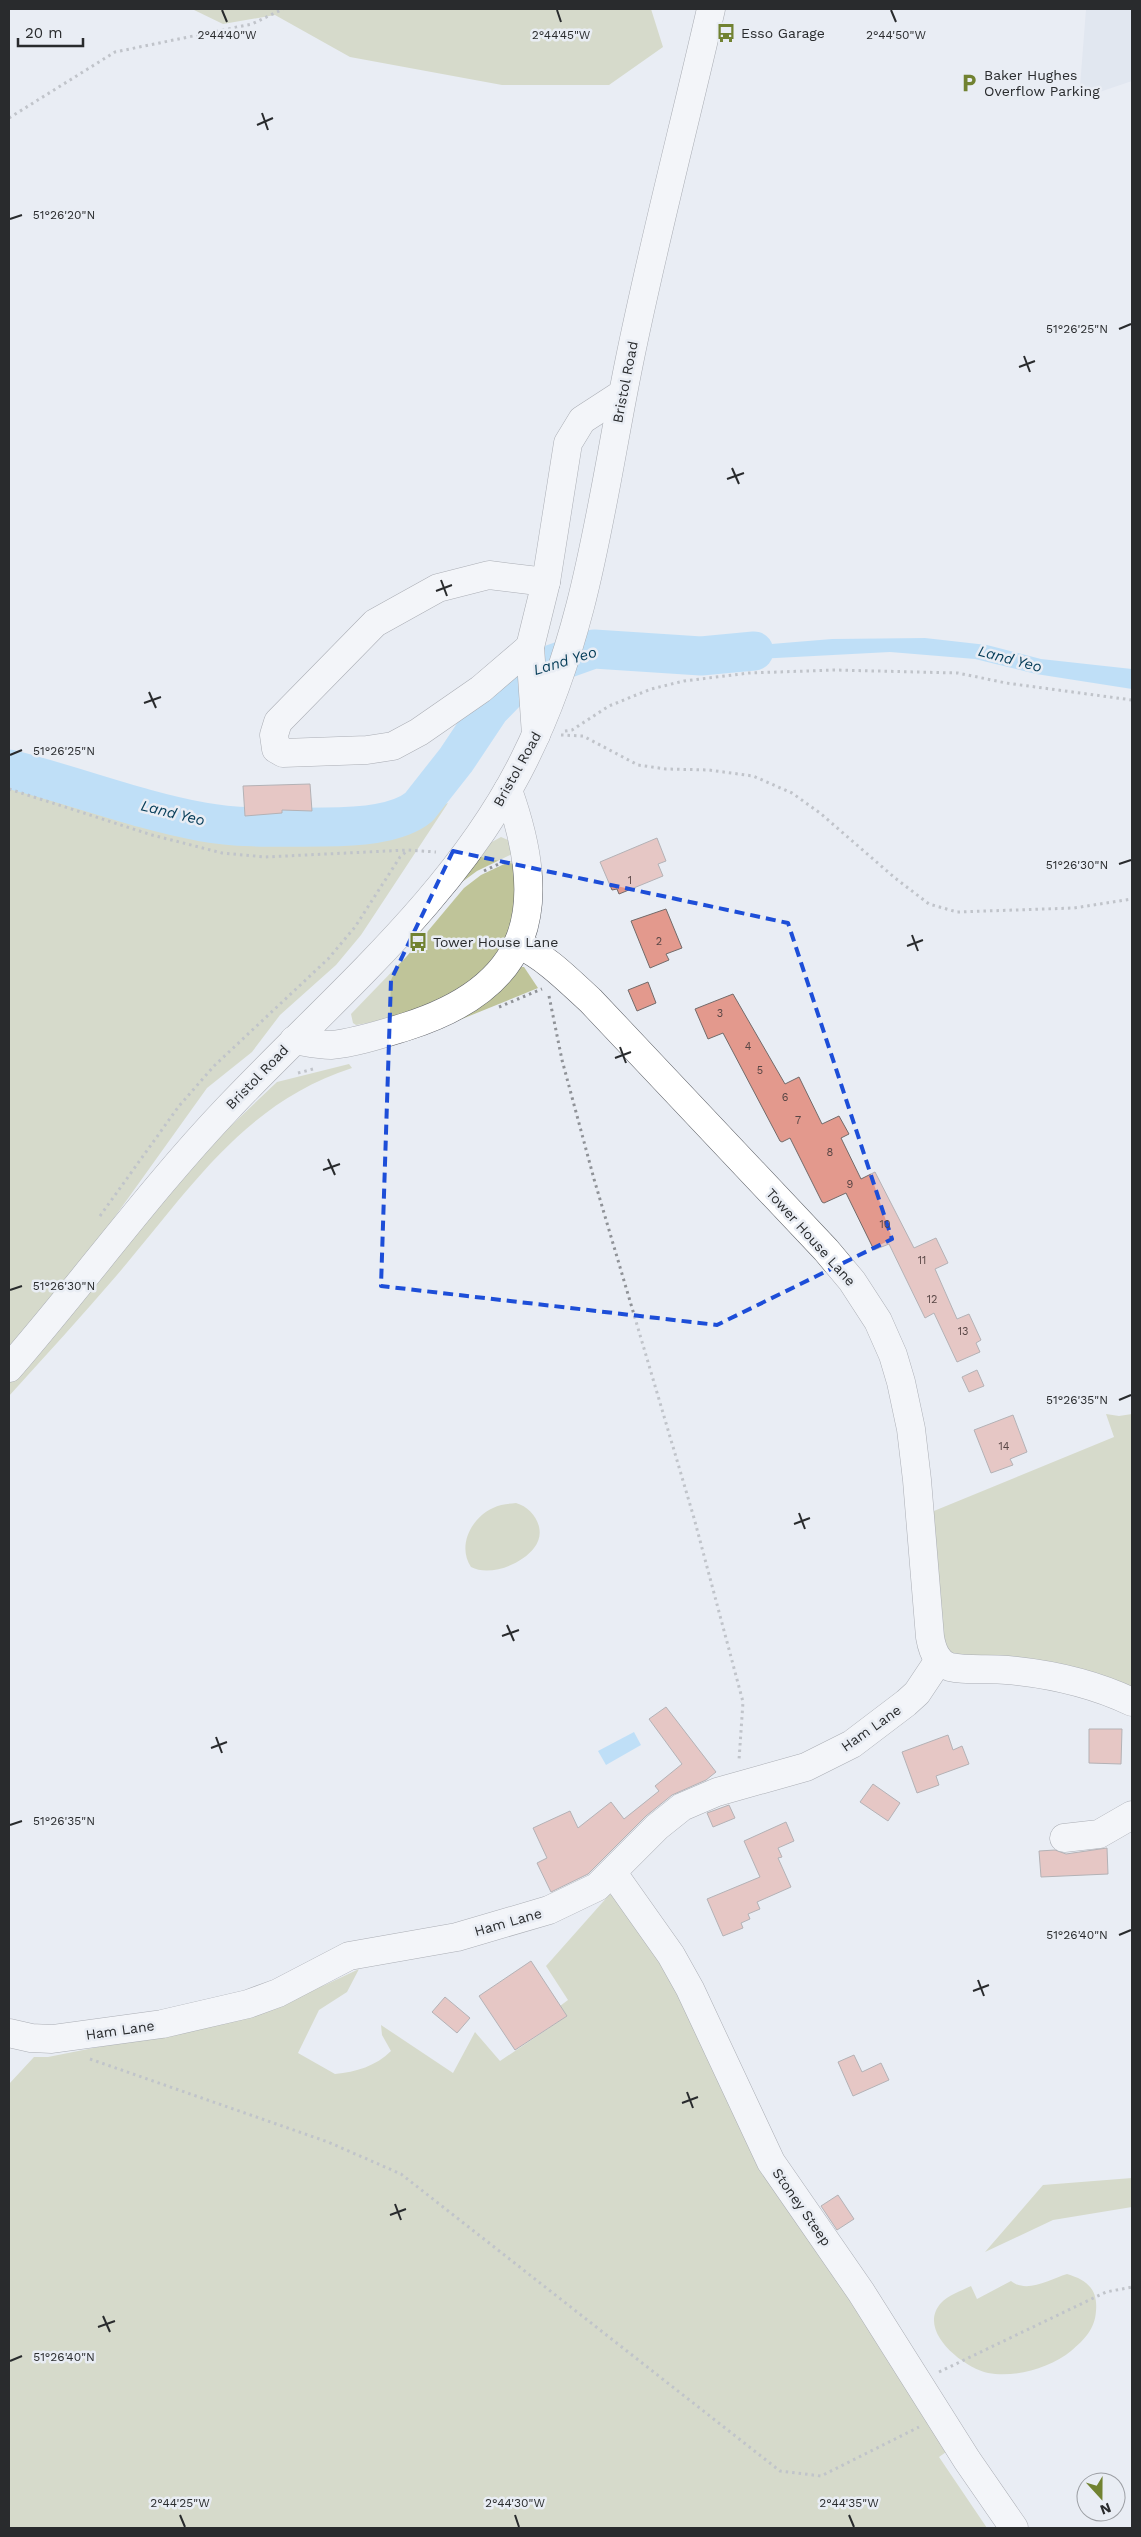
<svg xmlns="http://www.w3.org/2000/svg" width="1141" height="2537" font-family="'Work Sans',sans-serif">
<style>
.built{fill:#d8dfec}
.green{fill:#bfc499}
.water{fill:#8dcffb}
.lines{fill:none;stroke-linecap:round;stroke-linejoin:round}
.river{stroke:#8dcffb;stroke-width:39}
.building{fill:#e3998d;stroke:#726a69}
.minor-casing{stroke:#5f6268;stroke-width:29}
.major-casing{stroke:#5f6268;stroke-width:29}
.path{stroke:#8f9297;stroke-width:3;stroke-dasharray:2.5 4;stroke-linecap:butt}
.minor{stroke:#fff;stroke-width:28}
.major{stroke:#fff;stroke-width:28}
.marked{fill:none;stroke:#1d4ed8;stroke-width:4;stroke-dasharray:10 6;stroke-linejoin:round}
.ticks{fill:none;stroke:#292b2d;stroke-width:2}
.labels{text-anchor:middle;stroke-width:5;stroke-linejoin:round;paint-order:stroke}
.number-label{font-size:11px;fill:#584645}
.poi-label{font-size:14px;fill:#292b2d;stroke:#e9edf4;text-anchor:start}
.street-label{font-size:14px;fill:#292b2d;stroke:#e9edf4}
.water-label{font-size:15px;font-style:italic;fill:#033b57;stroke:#e9edf4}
.ticks-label{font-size:12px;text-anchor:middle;fill:#292b2d;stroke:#e9edf4;stroke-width:5;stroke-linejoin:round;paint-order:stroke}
</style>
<rect width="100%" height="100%" fill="#e9edf4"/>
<polygon class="built" points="1086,9 1132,9 1132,81 1079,99"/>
<g class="green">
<polygon points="192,9 651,9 663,47 609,85 502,85 350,57 275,15 223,24"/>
<path d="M9 768 34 770 178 819C241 829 341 829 404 817 419 814 434 808 448 803L361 935 336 965 280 1015 252 1052 207 1088 91 1250 9 1349Z"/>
<polygon points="501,837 508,840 514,853 477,871 462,882 490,843"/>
<path d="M515 859C515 873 518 891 516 905 501 984 427 1013 356 1025L353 1023 351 1014 407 956 464 888 481 875Z"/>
<polygon points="519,967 524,967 538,988 430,1032"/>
<path d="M349 1064 352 1068C243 1103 188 1192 117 1275 82 1316 45 1356 9 1396V1383L217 1139 277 1082Z"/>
<polygon points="1106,1414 1119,1416 1132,1414 1132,1692 945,1656 929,1513 1114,1437"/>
<path d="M516 1503C534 1508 548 1531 534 1548 522 1564 490 1577 471 1567 457 1546 471 1518 493 1508 500 1504 508 1504 516 1503Z"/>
<path d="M615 1894 661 1956 949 2450 939 2457 987 2528H9V2084L34 2057H48L234 2020 325 1985 359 1969 347 1992 319 2010 298 2053 335 2074C356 2072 376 2066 391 2051L382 2035 381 2025 453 2073 475 2032 500 2061 567 2016 560 2006 568 2000 546 1966 609 1895Z"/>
<polygon points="1132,2178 1132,2207 1053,2220 985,2252 1043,2185"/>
<path d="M1067 2274C1087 2280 1098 2289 1096 2311 1095 2329 1084 2340 1071 2351 1050 2368 1015 2378 988 2373 964 2368 916 2331 941 2303 948 2295 961 2291 971 2286L977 2299 1011 2281C1027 2294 1050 2279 1067 2274Z"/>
</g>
<g class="water">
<polygon points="925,638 987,645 1041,659 1132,669 1132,689 1036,674 975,659 890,652 700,662 702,644 734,647 832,639"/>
<polygon points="634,1732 641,1745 606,1765 598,1751"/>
</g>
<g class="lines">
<path class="river" d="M9 769C74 785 137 810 203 822 240 829 287 827 324 827 353 827 397 825 419 807L456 760 490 709 524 674 594 649 701 656 754 651"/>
</g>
<g class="building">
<polygon points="310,784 312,811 282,810 282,813 245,816 243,786"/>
<polygon points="657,838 666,861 658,864 663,876 619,894 617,889 612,890 600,862"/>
<polygon points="666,909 682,948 666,954 669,960 650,968 631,921"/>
<polygon points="648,982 656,1003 637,1011 628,990"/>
<polygon points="733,994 785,1084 799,1077 822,1124 839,1116 849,1134 841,1138 861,1179 875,1172 914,1248 936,1238 948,1263 935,1269 957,1319 969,1314 981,1340 976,1343 980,1352 957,1362 934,1313 925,1318 889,1244 874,1250 846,1193 824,1203 822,1202 790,1138 782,1142 780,1141 723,1033 708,1039 695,1009"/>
<polygon points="977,1370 984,1386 969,1392 962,1377"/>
<polygon points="1013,1415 1027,1452 1010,1459 1013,1465 991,1473 974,1430"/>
<polygon points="666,1707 716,1772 706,1780 672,1795 646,1816 588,1874 551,1892 537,1863 547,1858 533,1828 570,1811 578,1828 611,1802 624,1819 659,1791 655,1786 682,1764 649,1719"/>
<polygon points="1089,1729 1122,1729 1121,1764 1089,1763"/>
<polygon points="948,1735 953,1750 962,1746 969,1764 936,1776 939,1785 917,1793 902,1752"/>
<polygon points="873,1784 900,1803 888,1821 860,1802"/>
<polygon points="729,1805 735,1818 713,1827 707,1813"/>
<polygon points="786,1822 794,1841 778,1848 782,1857 778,1858 791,1887 757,1902 760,1909 748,1914 750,1919 741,1923 743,1928 723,1936 707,1899 760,1877 744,1841"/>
<polygon points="1107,1848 1108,1874 1041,1877 1039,1851 1055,1850 1066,1854"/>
<polygon points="531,1961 567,2016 515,2050 479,1996"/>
<polygon points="445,1997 470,2018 457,2033 432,2012"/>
<polygon points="854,2055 862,2072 881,2063 889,2080 853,2096 838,2062"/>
<polygon points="838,2195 854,2219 837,2230 821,2206"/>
</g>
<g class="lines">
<g class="minor-casing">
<g id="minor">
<polyline points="530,647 481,689 419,732 393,746 367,750 283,753 276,749 274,735 278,722 375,623 438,588 489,575 546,582"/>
<polyline points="536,735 530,647 546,582 568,443 582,420 622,394"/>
<path d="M518 944C547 958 568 980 591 1001L826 1250 852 1281 878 1321 893 1355 901 1382 911 1429 917 1480 930 1637C932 1649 936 1663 950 1667 968 1671 989 1668 1007 1670 1051 1674 1092 1683 1132 1702"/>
<path d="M294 1040C306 1042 319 1045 331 1045 355 1043 382 1034 405 1027 533 987 550 908 508 790"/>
<polyline points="1064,1838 1099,1834 1132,1815"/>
<polyline points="613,1873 671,1955 690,1989 771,2162 861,2292 967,2460 1014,2528"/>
<polyline points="9,2033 31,2038 52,2039 162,2024 248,2004 278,1993 349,1956 457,1937 549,1910 597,1887 657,1827 682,1807 717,1792 806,1767 852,1744 906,1703 917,1693 939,1660"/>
</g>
</g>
<g class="major-casing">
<path id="major" d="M9 1368C83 1283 150 1190 228 1108 332 998 456 897 524 760 588 632 601 501 629 363 653 244 684 127 711 9"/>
</g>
<g class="path">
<polyline points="9,118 115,52 252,24 283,9"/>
<polyline points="565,731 572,730 609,706 651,689 684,681 749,673 835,670 958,673 1006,683 1132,700"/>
<polyline points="561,735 583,736 638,765 666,769 709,770 753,776 792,793 820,813 895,878 929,904 957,912 1074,908 1132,899"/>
<polyline points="9,789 152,835 222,853 265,857 408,850 436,852"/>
<polyline points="484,871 503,862"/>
<polyline points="549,996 562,1060 594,1179 694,1518 743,1702 739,1760"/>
<polyline points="499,1007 542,989"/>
<polyline points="298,1073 313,1069"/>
<polyline points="100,1216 179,1106 214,1066 328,959 355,927 400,857 408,850"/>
<polyline points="90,2059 328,2142 401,2174 780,2471 821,2476 919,2427"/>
<polyline points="939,2372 1106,2292 1132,2287"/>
</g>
<use href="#minor" class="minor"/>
<use href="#major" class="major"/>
</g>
<path d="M0 0H1141V2537H0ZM453 851 788 923 892 1239 717 1325 381 1286 391 980Z" fill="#e9edf4" fill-opacity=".55" fill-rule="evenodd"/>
<path class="marked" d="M453 851 788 923 892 1239 717 1325 381 1286 391 980Z"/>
<path class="ticks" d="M222 10 227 22M557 10 561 22M891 10 896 22M262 113 268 130M257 125 273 118M10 219 22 215M1119 329 1131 324M1024 356 1030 372M1019 367 1035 361M732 468 739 484M727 479 744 473M441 580 447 596M436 591 452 585M149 692 156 708M144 703 161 697M10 755 22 750M1119 864 1131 860M912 935 918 951M907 946 923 940M620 1047 626 1063M615 1058 631 1052M328 1159 335 1175M323 1170 340 1164M10 1290 22 1286M1119 1400 1131 1395M799 1513 805 1529M794 1524 810 1518M507 1625 514 1641M502 1636 519 1630M216 1737 222 1753M211 1748 227 1742M10 1825 22 1821M1119 1935 1131 1930M978 1980 984 1996M973 1991 989 1985M687 2092 693 2108M682 2103 698 2097M395 2204 401 2220M390 2215 406 2209M103 2316 110 2332M98 2327 115 2321M10 2361 22 2356M180 2515 185 2527M515 2515 519 2527M849 2515 854 2527"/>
<defs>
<g id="bus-bare" transform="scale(1.5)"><path d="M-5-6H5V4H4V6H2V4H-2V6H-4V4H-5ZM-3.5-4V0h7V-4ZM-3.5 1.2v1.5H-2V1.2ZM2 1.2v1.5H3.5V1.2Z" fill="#718231" stroke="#e9edf4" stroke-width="2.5" paint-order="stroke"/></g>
<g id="parking-bare" transform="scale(1.5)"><path d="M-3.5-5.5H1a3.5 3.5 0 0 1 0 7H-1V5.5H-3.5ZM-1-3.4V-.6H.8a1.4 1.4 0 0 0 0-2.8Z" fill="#718231" stroke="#e9edf4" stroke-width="2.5" paint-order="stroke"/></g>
</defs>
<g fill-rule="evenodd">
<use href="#bus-bare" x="726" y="33"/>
<use href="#parking-bare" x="969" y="83"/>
<use href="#bus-bare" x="418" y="942"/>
</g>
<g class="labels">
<g class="number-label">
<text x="630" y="884">1</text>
<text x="659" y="945">2</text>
<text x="720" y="1017">3</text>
<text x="748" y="1050">4</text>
<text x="760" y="1074">5</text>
<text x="785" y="1101">6</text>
<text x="798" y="1124">7</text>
<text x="830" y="1156">8</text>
<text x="850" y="1188">9</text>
<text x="885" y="1228">10</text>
<text x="922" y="1264">11</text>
<text x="932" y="1303">12</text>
<text x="963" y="1335">13</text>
<text x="1004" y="1450">14</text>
</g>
<g class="poi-label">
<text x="741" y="38">Esso Garage</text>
<text x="984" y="80">Baker Hughes<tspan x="984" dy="16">Overflow Parking</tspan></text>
<text x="433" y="947">Tower House Lane</text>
</g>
<g class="street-label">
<text transform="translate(625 382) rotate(-79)" y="5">Bristol Road</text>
<text transform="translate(517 769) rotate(-61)" y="5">Bristol Road</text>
<text transform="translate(257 1077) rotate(-46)" y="5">Bristol Road</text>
<text transform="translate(811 1237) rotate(48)" y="5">Tower House Lane</text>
<text transform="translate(871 1728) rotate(-35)" y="5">Ham Lane</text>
<text transform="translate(508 1922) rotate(-16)" y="5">Ham Lane</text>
<text transform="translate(120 2030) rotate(-8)" y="5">Ham Lane</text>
<text transform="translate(802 2207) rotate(55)" y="5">Stoney Steep</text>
</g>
<g class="water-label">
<text transform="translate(1010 659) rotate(15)" y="5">Land Yeo</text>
<text transform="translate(565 661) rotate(-17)" y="5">Land Yeo</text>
<text transform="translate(173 813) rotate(14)" y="5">Land Yeo</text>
</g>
</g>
<g class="ticks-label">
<text x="227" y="39">2°44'40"W</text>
<text x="561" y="39">2°44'45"W</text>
<text x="896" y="39">2°44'50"W</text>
<text x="64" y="219">51°26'20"N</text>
<text x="1077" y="333">51°26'25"N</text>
<text x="64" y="755">51°26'25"N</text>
<text x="1077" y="869">51°26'30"N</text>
<text x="64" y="1290">51°26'30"N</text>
<text x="1077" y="1404">51°26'35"N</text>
<text x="64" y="1825">51°26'35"N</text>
<text x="1077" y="1939">51°26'40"N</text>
<text x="64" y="2361">51°26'40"N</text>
<text x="180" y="2507">2°44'25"W</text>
<text x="515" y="2507">2°44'30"W</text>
<text x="849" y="2507">2°44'35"W</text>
</g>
<rect width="1141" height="2537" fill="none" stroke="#292b2d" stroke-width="20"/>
<g transform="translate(1101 2497) rotate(159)"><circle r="24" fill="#e9edf4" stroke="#9c9fa4"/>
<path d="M0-4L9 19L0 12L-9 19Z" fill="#718231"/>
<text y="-8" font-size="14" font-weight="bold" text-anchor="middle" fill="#292b2d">N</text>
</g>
<path d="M18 38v8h65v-8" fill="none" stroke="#292b2d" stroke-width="2.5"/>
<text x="25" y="38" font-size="15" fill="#292b2d" stroke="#e9edf4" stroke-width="4" paint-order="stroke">20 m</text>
</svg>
